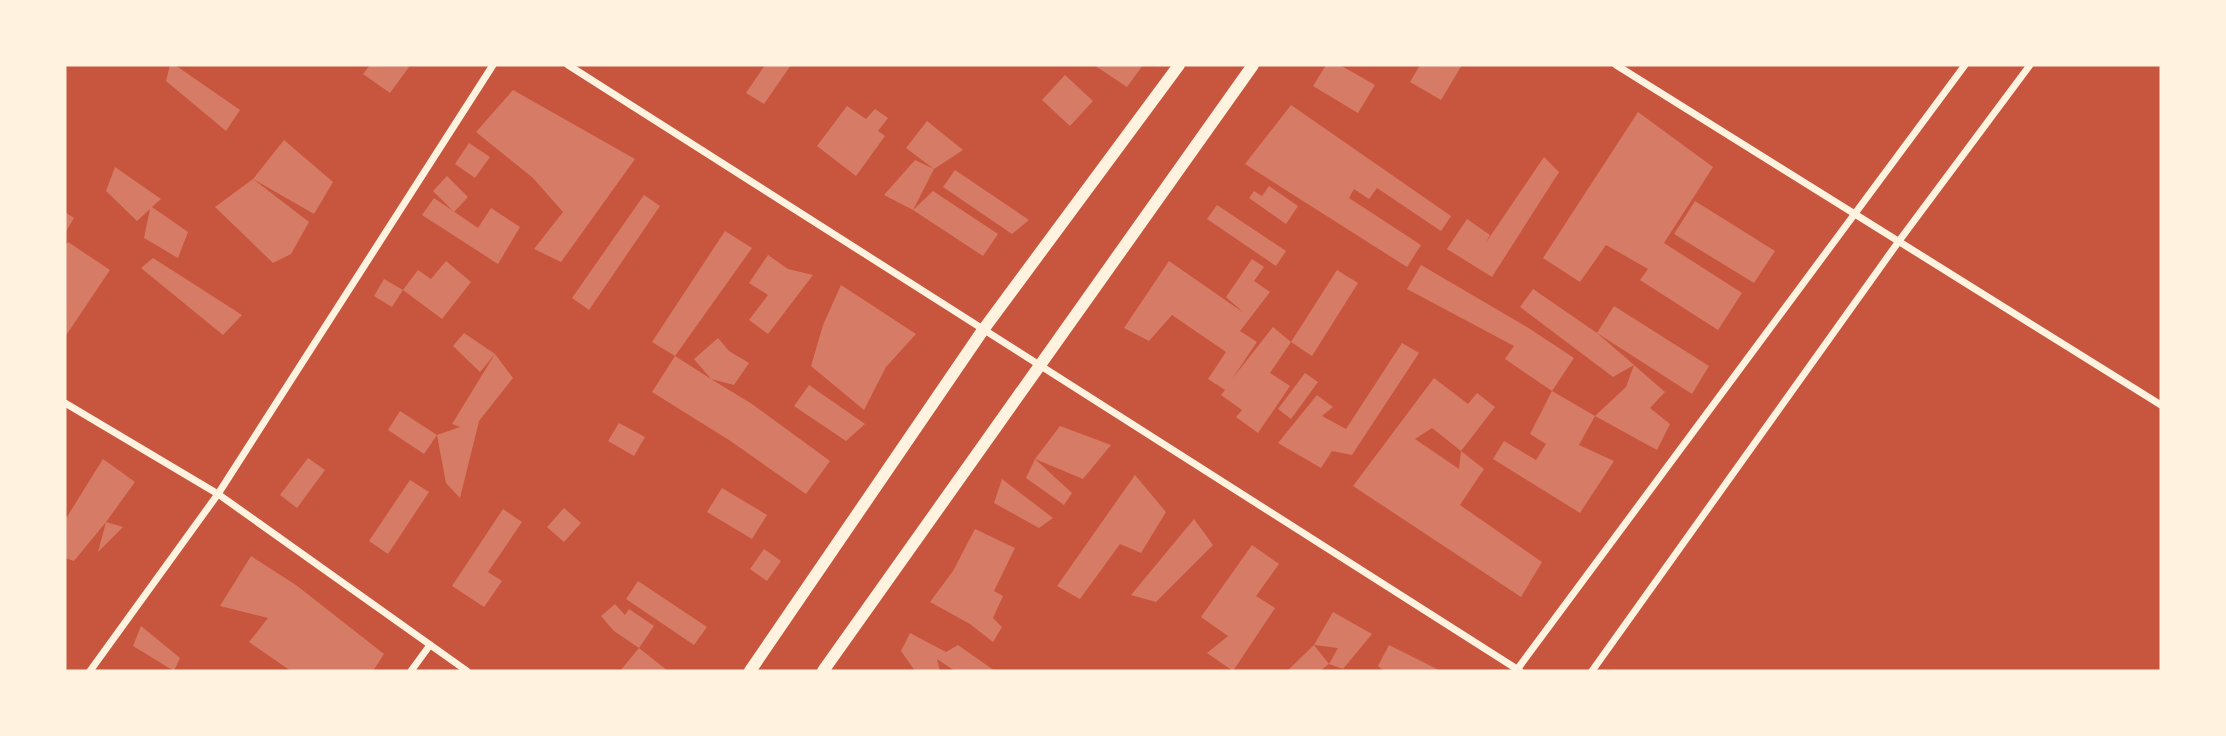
<svg xmlns="http://www.w3.org/2000/svg" width="2226" height="736" font-family="'Times New Roman',serif">
<style>
.building{fill:#d67c66;fill-rule:evenodd}
.lines{fill:none;stroke-linecap:round;stroke-linejoin:round}
.minor{stroke:#fff3e0;stroke-width:7}
.tertiary{stroke:#fff3e0;stroke-width:12}
</style>
<rect width="100%" height="100%" fill="#c8553d"/>
<g class="building">
<polygon points="170,65 175,65 240,110 226,131 166,81"/>
<polygon points="370,65 406,65 409,67 390,93 363,74"/>
<polygon points="765,65 791,65 764,104 746,93"/>
<polygon points="1094,65 1143,65 1127,87"/>
<polygon points="1326,65 1340,65 1375,85 1358,113 1313,86"/>
<polygon points="1420,65 1462,65 1441,100 1410,82"/>
<polygon points="1065,75 1093,101 1070,126 1042,100"/>
<polygon points="513,90 635,159 561,262 534,249 563,212 533,178 476,132"/>
<polygon points="1291,105 1451,216 1441,231 1377,188 1369,199 1354,189 1349,198 1421,245 1407,267 1245,164"/>
<polygon points="847,106 866,119 875,109 888,118 878,131 885,136 856,176 817,146"/>
<polygon points="1638,112 1713,167 1664,243 1742,293 1718,330 1640,280 1648,269 1606,245 1580,282 1543,258"/>
<polygon points="927,121 963,150 934,169 906,148"/>
<polygon points="284,140 333,182 314,214 253,179"/>
<polygon points="469,143 490,157 475,178 455,164"/>
<polygon points="1544,157 1559,172 1492,277 1447,249 1467,219 1490,235 1485,244"/>
<polygon points="915,160 934,169 913,210 933,191 998,234 983,256 913,210 884,195"/>
<polygon points="115,167 161,199 152,207 188,232 178,258 144,238 150,209 137,221 106,191"/>
<polygon points="955,170 1029,220 1012,234 943,187"/>
<polygon points="447,176 468,197 454,212 433,191"/>
<polygon points="253,179 309,222 291,254 273,263 215,207"/>
<polygon points="1269,186 1298,206 1286,224 1249,198 1254,191 1262,196"/>
<polygon points="644,195 660,206 589,310 572,298"/>
<polygon points="434,198 478,228 491,208 520,227 498,264 422,215"/>
<polygon points="1695,201 1775,251 1754,283 1674,234"/>
<polygon points="1217,205 1286,251 1276,266 1207,219"/>
<polygon points="65,212 74,218 65,233"/>
<polygon points="725,231 752,248 675,356 652,342"/>
<polygon points="68,242 110,270 65,337 65,246"/>
<polygon points="768,255 788,269 813,275 768,334 749,320 768,295 749,283"/>
<polygon points="153,258 242,315 223,335 141,268"/>
<polygon points="1252,259 1264,267 1254,281 1270,292 1240,331 1257,342 1232,379 1273,327 1291,342 1270,373 1290,386 1258,433 1236,417 1242,410 1221,395 1225,390 1208,379 1226,352 1172,315 1149,341 1124,328 1169,261 1244,313 1226,297"/>
<polygon points="446,261 471,282 442,319 403,290 418,270 431,279"/>
<polygon points="1421,265 1527,327 1574,358 1552,391 1505,359 1514,346 1407,289"/>
<polygon points="1337,270 1358,283 1312,356 1291,342"/>
<polygon points="384,279 403,290 392,307 374,296"/>
<polygon points="841,285 916,334 886,367 864,410 811,366 823,325"/>
<polygon points="1533,289 1597,333 1634,365 1613,377 1520,307"/>
<polygon points="1614,306 1709,366 1692,394 1597,333"/>
<polygon points="464,333 495,354 513,378 479,421 460,498 446,483 437,435 460,427 452,424 495,354 480,372 453,346"/>
<polygon points="718,338 729,351 749,363 734,385 711,379 752,404 830,461 806,494 729,440 652,392 675,356 711,379 694,359"/>
<polygon points="1402,343 1419,353 1352,455 1332,451 1321,468 1278,443 1317,395 1333,407 1322,416 1346,429"/>
<polygon points="1634,365 1665,392 1650,408 1670,424 1657,450 1595,416 1626,387"/>
<polygon points="1305,373 1318,382 1291,419 1278,409"/>
<path d="M1434 378 1468 404 1477 393 1495 407 1461 451 1484 469 1460 505 1542 562 1521 597 1353 486ZM1432 428 1461 451 1459 469 1415 439Z"/>
<polygon points="809,385 865,424 846,441 794,406"/>
<polygon points="1552,391 1595,416 1579,445 1614,461 1580,513 1493,459 1504,441 1536,460 1546,444 1530,434"/>
<polygon points="400,411 437,435 424,454 388,430"/>
<polygon points="619,423 645,437 634,456 608,441"/>
<polygon points="1060,426 1111,445 1083,479 1035,459"/>
<polygon points="308,458 325,470 297,508 280,495"/>
<polygon points="103,459 135,482 106,522 123,527 98,552 106,522 74,561 65,558 65,520"/>
<polygon points="1035,459 1072,493 1064,505 1026,478"/>
<polygon points="1135,475 1166,512 1141,553 1120,544 1080,599 1057,586"/>
<polygon points="1002,479 1053,518 1039,528 994,503"/>
<polygon points="410,480 429,492 388,554 369,541"/>
<polygon points="722,488 767,515 752,539 707,512"/>
<polygon points="564,508 581,523 564,542 547,527"/>
<polygon points="503,509 522,522 488,572 502,581 484,607 452,586"/>
<polygon points="1194,519 1213,545 1156,602 1131,595"/>
<polygon points="975,529 1015,548 994,591 1003,596 993,618 1002,627 993,642 970,624 930,602 953,571"/>
<polygon points="1252,545 1279,564 1256,596 1275,608 1233,671 1207,653 1228,636 1201,617"/>
<polygon points="764,549 781,561 767,581 750,569"/>
<polygon points="251,556 296,585 384,654 373,671 291,671 249,642 268,618 220,606"/>
<polygon points="638,581 707,627 694,645 626,599"/>
<polygon points="615,604 625,615 629,609 654,626 639,648 614,631 601,616"/>
<path d="M1333 612 1372 634 1343 669 1329 664 1320 671H1287L1314 645ZM1314 645 1338 648 1329 664Z"/>
<polygon points="141,626 180,658 174,671 133,646"/>
<polygon points="910,633 946,652 958,645 995,671 955,671 937,659 940,671 915,671 901,651"/>
<polygon points="1389,645 1441,671 1384,671 1378,666"/>
<polygon points="639,648 668,671 620,671"/>
</g>
<g class="lines">
<g class="minor">
<polyline points="568,65 1520,671"/>
<polyline points="1616,65 2161,405"/>
<polyline points="65,403 218,494 467,671"/>
<polyline points="90,671 218,494 493,65"/>
<polyline points="411,671 430,645"/>
<polyline points="1516,671 1965,65"/>
<polyline points="1592,671 1899,241 2030,65"/>
</g>
<g class="tertiary">
<polyline points="750,671 983,330 1179,65"/>
<polyline points="823,671 1253,65"/>
</g>
</g>
<rect width="2226" height="736" fill="none" stroke="#fff3e0" stroke-width="133"/>
</svg>
